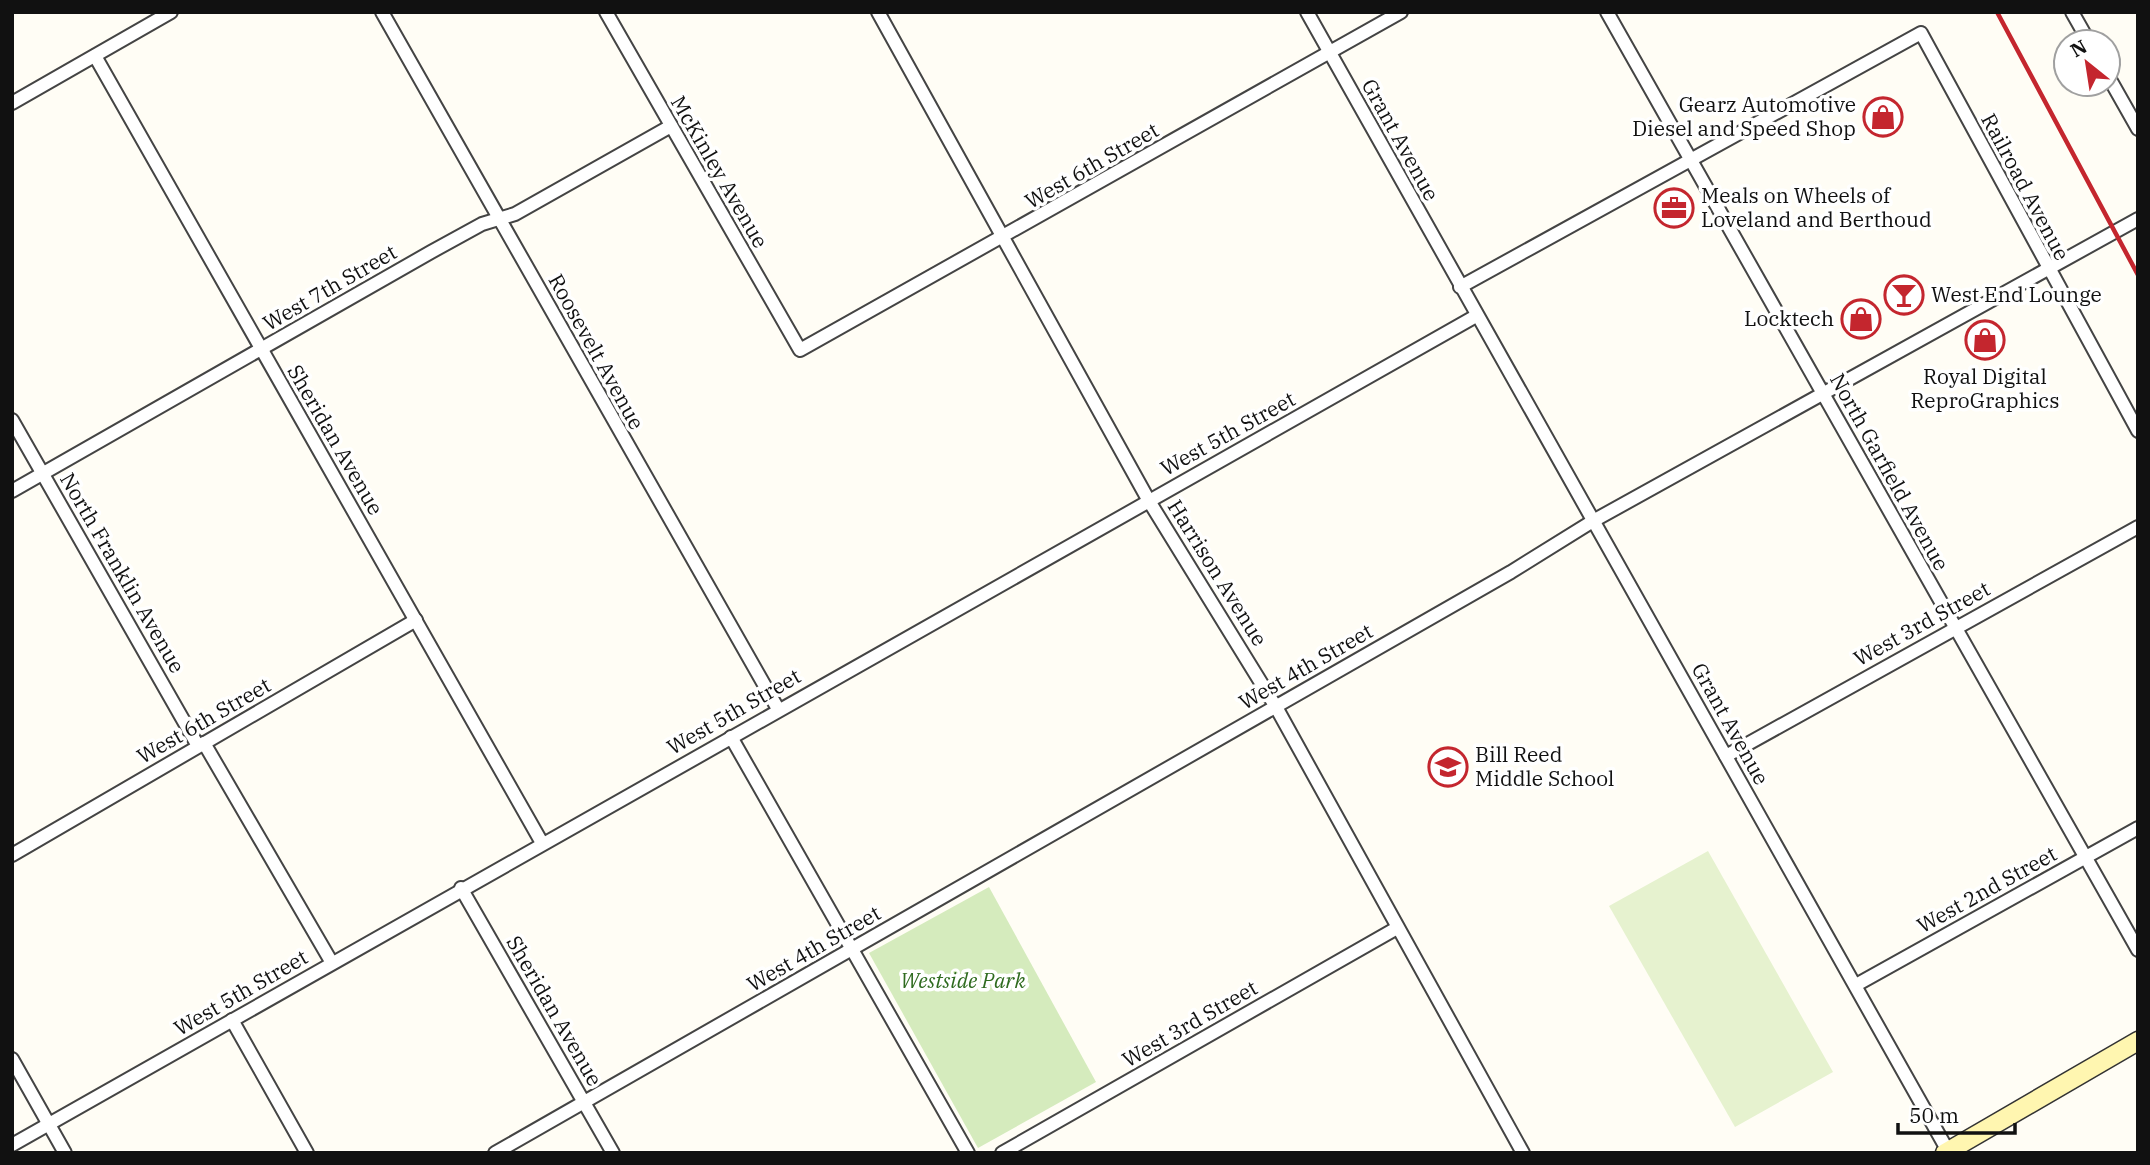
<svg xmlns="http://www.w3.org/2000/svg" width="2150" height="1165" font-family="'IBM Plex Serif',serif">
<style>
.green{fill:#d5ebbd}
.pitch{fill:#e6f2cf}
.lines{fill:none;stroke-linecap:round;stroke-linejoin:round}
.minor-casing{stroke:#444;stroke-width:16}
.secondary-casing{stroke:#333;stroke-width:21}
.minor{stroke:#fff;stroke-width:12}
.secondary{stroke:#fff6b0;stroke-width:18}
.rail{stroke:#c4262e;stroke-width:4.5}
.labels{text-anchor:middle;stroke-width:7;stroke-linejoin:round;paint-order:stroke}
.poi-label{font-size:21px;fill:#111;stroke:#fff;text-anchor:start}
.street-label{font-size:21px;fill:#111;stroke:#fff}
.park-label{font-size:21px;font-style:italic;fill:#2f6b1f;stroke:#fff}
</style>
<rect width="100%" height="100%" fill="#fffdf5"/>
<polygon class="green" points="989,887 1096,1082 978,1148 869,953"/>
<polygon class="pitch" points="1708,851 1833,1072 1735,1127 1609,906"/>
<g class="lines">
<g class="minor-casing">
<g id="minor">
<polyline points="382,12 778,709"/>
<polyline points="606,12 800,350 1401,12"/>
<polyline points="878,12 1149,501 1276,707 1523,1153"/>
<polyline points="1307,12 1948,1151"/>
<polyline points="1607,12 2138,950"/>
<polyline points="2072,12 2089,42"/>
<polyline points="95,56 542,843"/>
<polyline points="2108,76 2138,129"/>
<polyline points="12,103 171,12"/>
<polyline points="1460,287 1921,33 2138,431"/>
<polyline points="12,420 198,746"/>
<polyline points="12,491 431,252 482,224 515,214 671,126"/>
<polyline points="731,737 968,1153"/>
<polyline points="204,743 332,963"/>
<polyline points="1726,756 2138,527"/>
<polyline points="12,855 416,620"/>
<polyline points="461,888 613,1153"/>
<polyline points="1856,985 2138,828"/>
<polyline points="232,1020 307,1153"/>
<polyline points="12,1059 65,1153"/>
<polyline points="12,1145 1476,316"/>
<polyline points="495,1153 1511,572 1593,521 2138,219"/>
<polyline points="1002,1153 1397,928"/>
</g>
</g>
<g class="secondary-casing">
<polyline id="secondary" points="1945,1153 2138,1041"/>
</g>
<use href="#minor" class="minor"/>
<use href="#secondary" class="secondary"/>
<polyline class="rail" points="1997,12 2138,275"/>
</g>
<defs>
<g id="shop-ring" transform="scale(2.0125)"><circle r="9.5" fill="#fff" stroke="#c4262e" stroke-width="1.5"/><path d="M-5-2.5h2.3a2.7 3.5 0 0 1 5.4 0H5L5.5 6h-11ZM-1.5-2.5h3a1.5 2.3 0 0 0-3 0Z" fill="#c4262e"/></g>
<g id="office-ring" transform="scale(2.0125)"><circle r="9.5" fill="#fff" stroke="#c4262e" stroke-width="1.5"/><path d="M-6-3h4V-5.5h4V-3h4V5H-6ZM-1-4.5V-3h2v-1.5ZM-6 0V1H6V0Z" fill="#c4262e"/></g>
<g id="bar-ring" transform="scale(2.0125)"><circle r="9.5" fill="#fff" stroke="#c4262e" stroke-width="1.5"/><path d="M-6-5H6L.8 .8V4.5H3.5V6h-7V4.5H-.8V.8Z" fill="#c4262e"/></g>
<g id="school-ring" transform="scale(2.0125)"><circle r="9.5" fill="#fff" stroke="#c4262e" stroke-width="1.5"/><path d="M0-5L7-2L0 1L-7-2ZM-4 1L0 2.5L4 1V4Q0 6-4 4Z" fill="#c4262e"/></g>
</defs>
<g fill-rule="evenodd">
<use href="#shop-ring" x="1883" y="117"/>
<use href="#office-ring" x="1674" y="208"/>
<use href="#bar-ring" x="1904" y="295"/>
<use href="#shop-ring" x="1861" y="319"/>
<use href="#shop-ring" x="1985" y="340"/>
<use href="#school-ring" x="1448" y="767"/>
</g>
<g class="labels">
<g class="poi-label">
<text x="1856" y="112" text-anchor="end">Gearz Automotive<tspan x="1856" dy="24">Diesel and Speed Shop</tspan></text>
<text x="1701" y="203">Meals on Wheels of<tspan x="1701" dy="24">Loveland and Berthoud</tspan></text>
<text x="1931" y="302">West End Lounge</text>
<text x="1834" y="326" text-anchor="end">Locktech</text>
<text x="1985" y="384" text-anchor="middle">Royal Digital<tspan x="1985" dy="24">ReproGraphics</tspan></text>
<text x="1475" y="762">Bill Reed<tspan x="1475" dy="24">Middle School</tspan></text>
</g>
<g class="street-label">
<text transform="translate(1400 140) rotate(61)" y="7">Grant Avenue</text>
<text transform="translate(1092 166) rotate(-30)" y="7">West 6th Street</text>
<text transform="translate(719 172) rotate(60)" y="7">McKinley Avenue</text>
<text transform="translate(2025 187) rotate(62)" y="7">Railroad Avenue</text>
<text transform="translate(330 288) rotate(-30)" y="7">West 7th Street</text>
<text transform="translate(596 352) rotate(61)" y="7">Roosevelt Avenue</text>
<text transform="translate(1228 434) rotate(-29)" y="7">West 5th Street</text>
<text transform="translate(335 440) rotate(60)" y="7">Sheridan Avenue</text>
<text transform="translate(1889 472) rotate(61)" y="7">North Garfield Avenue</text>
<text transform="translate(122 573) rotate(60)" y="7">North Franklin Avenue</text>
<text transform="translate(1217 573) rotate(58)" y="7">Harrison Avenue</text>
<text transform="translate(1922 624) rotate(-29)" y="7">West 3rd Street</text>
<text transform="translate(1306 667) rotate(-30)" y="7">West 4th Street</text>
<text transform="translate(734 712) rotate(-30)" y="7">West 5th Street</text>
<text transform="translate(204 721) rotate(-30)" y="7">West 6th Street</text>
<text transform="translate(1730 724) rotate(61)" y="7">Grant Avenue</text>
<text transform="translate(1987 890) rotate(-29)" y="7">West 2nd Street</text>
<text transform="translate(814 949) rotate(-30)" y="7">West 4th Street</text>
<text transform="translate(241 993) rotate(-30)" y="7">West 5th Street</text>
<text transform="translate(554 1011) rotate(60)" y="7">Sheridan Avenue</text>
<text transform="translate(1190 1024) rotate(-30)" y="7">West 3rd Street</text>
</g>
<g class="park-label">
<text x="963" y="988">Westside Park</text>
</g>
</g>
<rect width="2150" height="1165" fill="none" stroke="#111111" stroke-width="28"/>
<g transform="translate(2087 63) rotate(330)"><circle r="33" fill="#ffffff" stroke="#a0a0a0" stroke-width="2"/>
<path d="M0-5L12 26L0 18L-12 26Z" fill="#c4262e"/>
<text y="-10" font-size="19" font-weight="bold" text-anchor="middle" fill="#111111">N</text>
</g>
<path d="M1898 1123v10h117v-10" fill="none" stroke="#111111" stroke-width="3.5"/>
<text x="1909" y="1123" font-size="21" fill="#111111" stroke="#ffffff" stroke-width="5" paint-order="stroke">50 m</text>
</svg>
